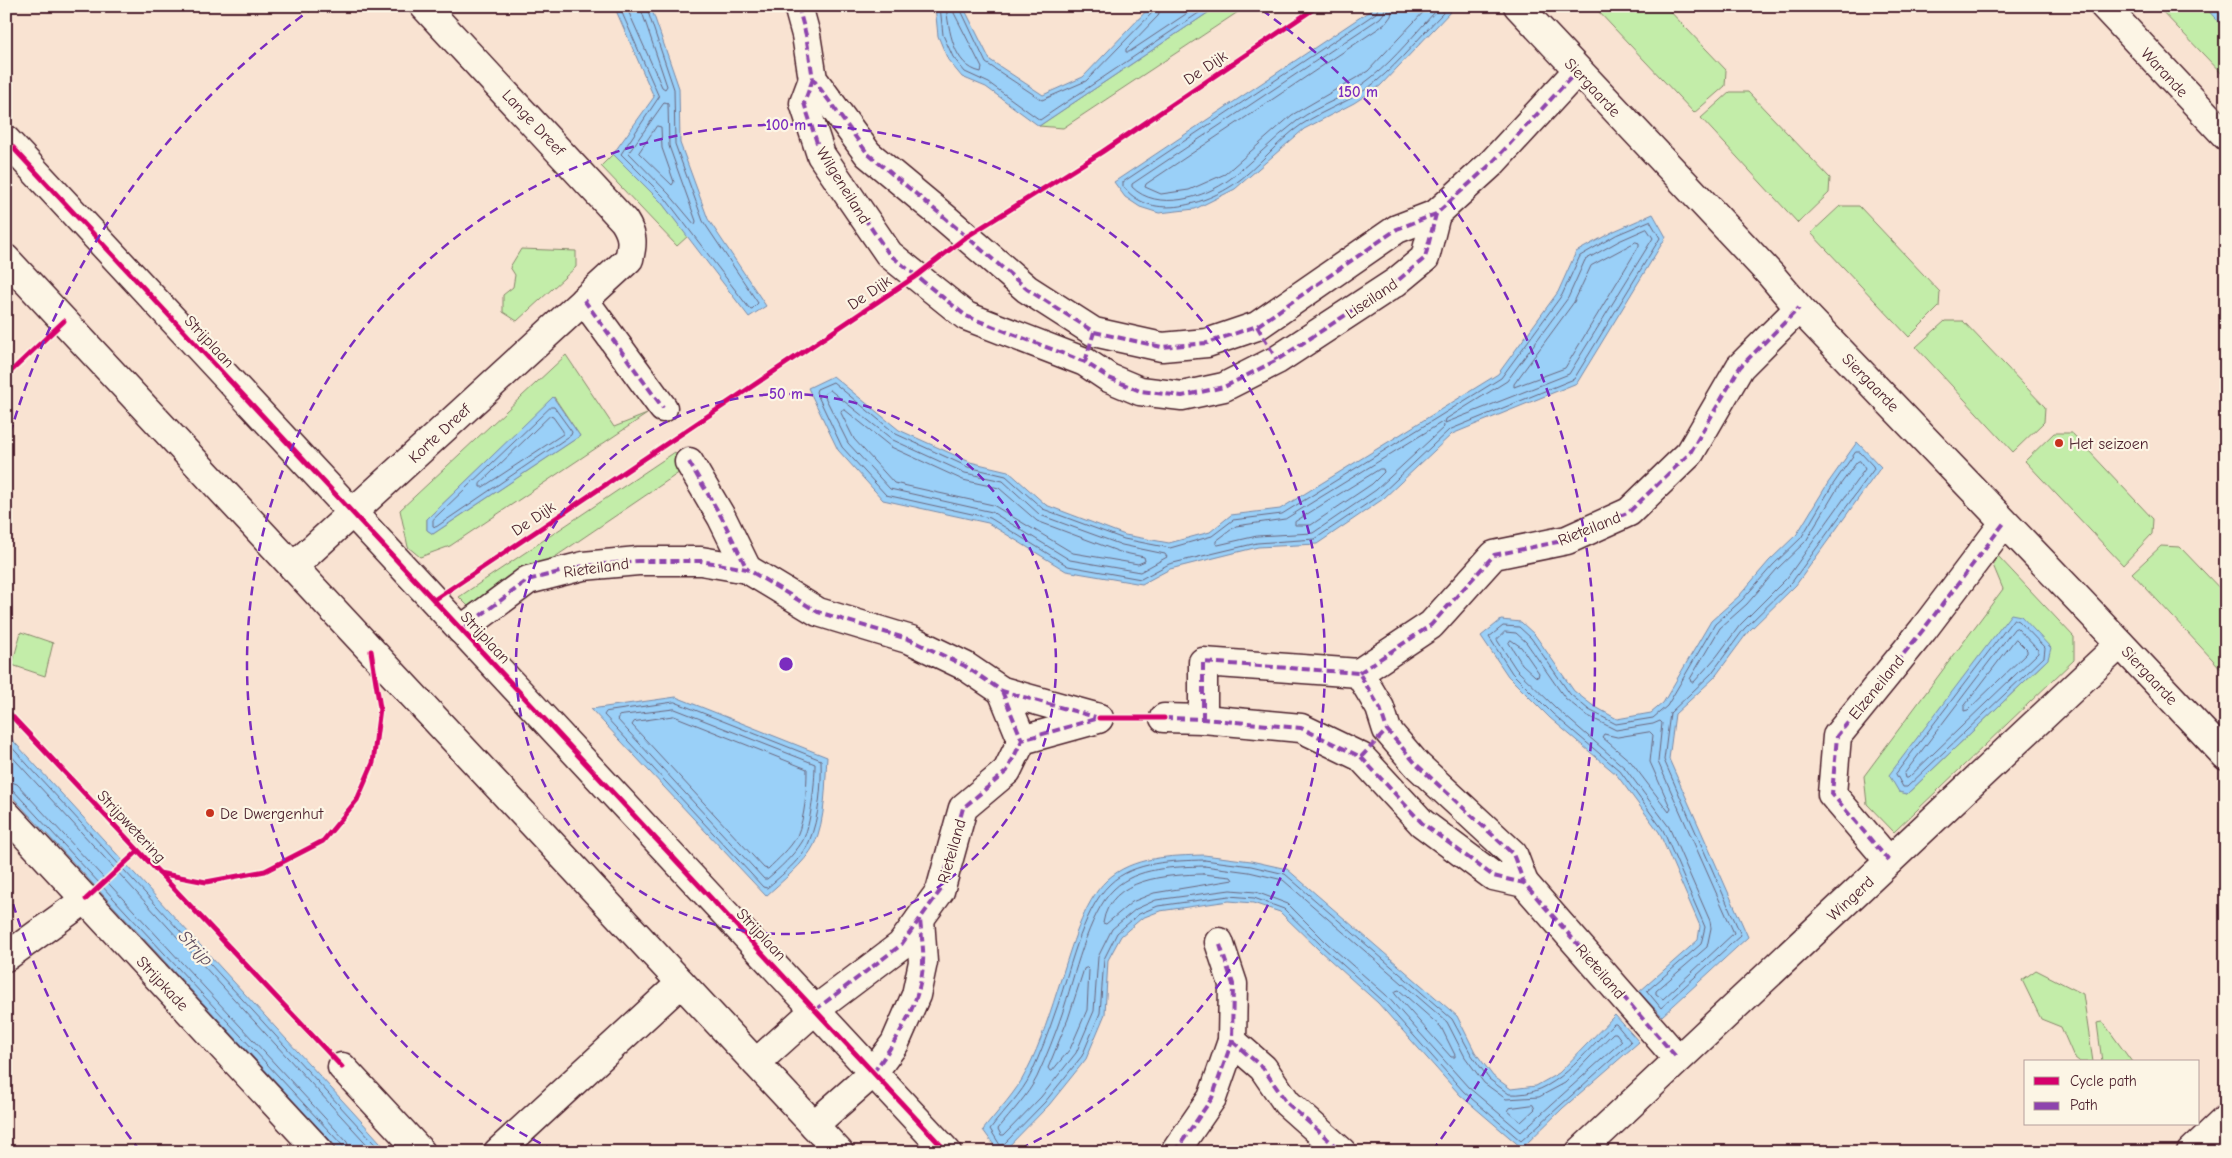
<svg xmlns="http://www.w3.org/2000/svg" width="2232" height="1158" font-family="'Comic Neue',sans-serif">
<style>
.green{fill:#c3eda9;stroke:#86866a;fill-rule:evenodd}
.water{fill:#9ad0f8;stroke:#7a89a6}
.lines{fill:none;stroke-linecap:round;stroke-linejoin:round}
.shore{stroke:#6a667d;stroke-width:1}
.minor-casing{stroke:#4a1f2b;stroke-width:31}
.minor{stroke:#fcf5e5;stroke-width:28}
.quiet{stroke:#8e44ad;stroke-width:4;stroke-dasharray:8 4;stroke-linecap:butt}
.cycleway-casing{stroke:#fcf5e5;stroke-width:8}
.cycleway{stroke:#d6006c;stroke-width:5}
.ring{fill:none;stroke:#7b2cbf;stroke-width:2.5;stroke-dasharray:9 6}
.poi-dot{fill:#c8321e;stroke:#fcf5e5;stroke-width:2}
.labels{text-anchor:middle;stroke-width:4.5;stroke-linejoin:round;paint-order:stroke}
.street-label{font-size:16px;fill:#4a1f2b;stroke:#fcf5e5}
.poi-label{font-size:16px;fill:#4a1f2b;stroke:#fcf5e5;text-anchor:start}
.water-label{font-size:18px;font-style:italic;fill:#5e4b5e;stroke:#fcf5e5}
.centre{fill:#7b2cbf;stroke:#fcf5e5;stroke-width:2.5}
.ring-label{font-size:15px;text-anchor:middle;font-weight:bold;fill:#7b2cbf;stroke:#fcf5e5;stroke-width:4.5;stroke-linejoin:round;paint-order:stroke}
</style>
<rect width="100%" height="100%" fill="#f9e3d2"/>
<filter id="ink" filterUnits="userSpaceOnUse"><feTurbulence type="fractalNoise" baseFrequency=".02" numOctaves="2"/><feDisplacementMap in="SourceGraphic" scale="10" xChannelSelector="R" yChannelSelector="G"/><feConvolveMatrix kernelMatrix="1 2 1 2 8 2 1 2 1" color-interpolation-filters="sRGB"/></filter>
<g filter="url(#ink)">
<g class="green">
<polygon points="1218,6 1247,6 1063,128 1039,126"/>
<polygon points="1601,6 1665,6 1726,70 1725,86 1694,113 1597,10"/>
<polygon points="2157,6 2226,6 2226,78"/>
<polygon points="1730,92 1748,92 1830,178 1829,193 1798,223 1701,118"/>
<polygon points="613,154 661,202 688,236 677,246 601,166"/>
<polygon points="1840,206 1859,206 1940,292 1939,307 1909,337 1811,233"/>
<polygon points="521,249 576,251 576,267 517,321 503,312 503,295 513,287 515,275 510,267"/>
<polygon points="1945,321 1963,321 2045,407 2044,422 2013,452 1916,347"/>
<path d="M566 355 614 427 647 414 450 546 420 557 408 547 400 510ZM554 397 580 436 433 534 427 530V519Z"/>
<polygon points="2054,433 2072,433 2153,519 2152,534 2123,565 2025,461"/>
<polygon points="675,452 683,470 474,612 459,597"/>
<polygon points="2161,546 2180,547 2226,595 2226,674 2132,573"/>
<path d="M1998 556 2074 637V660L1894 832 1867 804 1864 776 2003 589 1993 565ZM2048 659 1907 794 1899 791Z"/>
<polygon points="21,632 53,643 45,676 12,665"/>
<polygon points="2036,970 2083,994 2093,1062 2080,1062 2074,1057 2061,1027 2041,1019 2022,980"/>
<polygon points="2103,1022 2132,1062 2102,1062 2097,1023"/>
</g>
<g class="water">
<polygon points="614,6 651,7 679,88 680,143 708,219 766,306 749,317 661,202 613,154 654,97"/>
<polygon points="935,6 963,6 990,60 1043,95 1083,77 1151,6 1218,6 1039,126 986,87 962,77 948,60 938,36"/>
<polygon points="1377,6 1446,6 1451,11 1380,86 1354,103 1304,129 1235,189 1195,209 1159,213 1140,207 1125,197 1114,182"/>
<polygon points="2204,6 2226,6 2226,30"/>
<polygon points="1653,214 1666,237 1577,383 1452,434 1383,499 1317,544 1258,547 1170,569 1142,584 1066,571 988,523 883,500 838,450 808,388 833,376 899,430 970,462 1008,471 1046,505 1125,535 1169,543 1210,532 1231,515 1280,509 1498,374 1558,292 1576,252 1614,231"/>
<polygon points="553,397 580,436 433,534 427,530 427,519"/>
<polygon points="1857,442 1881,467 1796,585 1748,632 1714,678 1675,714 1669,759 1748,937 1662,1016 1639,992 1698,940 1700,926 1659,832 1616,774 1550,718 1508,676 1481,636 1501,620 1521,622 1535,635 1574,691 1592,705 1617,719 1651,713 1663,703 1711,621 1739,596 1769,561 1797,534 1828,483"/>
<polygon points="2011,614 2021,616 2051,648 2048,659 1907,794 1899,792 1889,775"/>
<path d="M676 697 827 757C825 785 826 819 814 845 806 862 780 883 766 896L591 709Z"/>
<polygon points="6,733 352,1111 389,1152 341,1152 6,790"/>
<path d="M1204 855 1251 861 1287 869 1457 1016 1475 1052 1493 1076 1511 1089 1536 1086 1559 1073 1615 1015 1639 1042 1563 1108 1522 1148 1460 1095 1378 1003 1320 951 1280 912 1253 903 1229 901 1160 911 1142 918 1121 936 1108 960 1105 1014 1086 1059 1049 1105 1003 1152H999L983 1130C997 1112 1017 1091 1026 1072 1041 1043 1051 1010 1061 979 1071 949 1083 902 1107 880 1133 856 1172 856 1204 855Z"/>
</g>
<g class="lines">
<g class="shore">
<polyline points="619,6 659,97 621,154 665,198 749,308 752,309 758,303 703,221 675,144 674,89 646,6"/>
<polyline points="626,6 662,87 665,89 667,86 640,6"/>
<polyline points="940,6 943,35 953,57 965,72 989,83 1040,120 1209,6"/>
<path d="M946 6C949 30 953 66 981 72L982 68 954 13 953 6"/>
<polyline points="959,6 986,63 1042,100 1086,81 1153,12 1154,6"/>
<polyline points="1161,6 1158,16 1126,49 1126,52 1129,52 1198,6"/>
<path d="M1379 6 1376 13 1123 182V186C1149 221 1201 206 1233 185 1258 168 1276 142 1301 125 1325 109 1355 100 1377 81 1401 61 1421 35 1443 13V6"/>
<path d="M1385 6 1384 13 1380 18 1132 184V187C1157 212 1205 198 1230 179 1253 161 1273 139 1297 121 1320 104 1350 96 1372 77 1395 59 1416 32 1436 11V6"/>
<polyline points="1393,6 1391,16 1385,24 1146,184 1145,187 1161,194 1189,190 1225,174 1292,115 1368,71 1429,6"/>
<polygon points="665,102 668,104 669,146 696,221 695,225 669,194 629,153"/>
<polygon points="657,126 661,127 662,148 674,182 672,185 639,153"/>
<polygon points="1650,221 1660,238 1574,379 1449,430 1380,495 1315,539 1257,543 1169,564 1141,579 1068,566 990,518 886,495 842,447 816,392 817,389 833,382 896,434 968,467 1006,476 1043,509 1124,539 1170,548 1212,536 1233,520 1282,514 1501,378 1562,295 1580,256 1616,235"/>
<polygon points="1647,229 1653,238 1569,374 1445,423 1446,419 1507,381 1568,298 1585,260 1619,241"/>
<polygon points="1636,242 1639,243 1639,246 1565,368 1514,387 1514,384 1574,302 1591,266"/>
<polygon points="830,390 893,440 965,473 1003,481 1040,515 1122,545 1165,554 1167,557 1140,572 1070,560 992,512 890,489 848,443 824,395"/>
<polygon points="551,407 554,407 572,432 571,435 436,527 433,526 433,520"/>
<polygon points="842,410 845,410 891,447 963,480 999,488 1037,521 1120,552 1144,557 1145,561 1138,564 1073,553 993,505 894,483 854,439 841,413"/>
<polygon points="550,416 553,417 563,431 563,434 483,487 480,487 480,484"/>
<polygon points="1443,422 1444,427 1376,490 1313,533 1257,536 1218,545 1216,544 1216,541 1236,526 1285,519"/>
<polygon points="1856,452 1860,452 1873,466 1874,469 1792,582 1744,629 1711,674 1670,713 1664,760 1741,935 1661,1008 1647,991 1701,944 1705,927 1663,830 1620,771 1553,714 1512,673 1489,637 1503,626 1519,627 1531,638 1570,694 1589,710 1616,724 1653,718 1667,706 1715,624 1742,600 1773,565 1801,538 1832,486"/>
<polygon points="1860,461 1865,469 1787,578 1740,625 1717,656 1694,682 1691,682 1690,679 1720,628 1747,604 1777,569 1806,541 1837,489 1857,462"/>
<polygon points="1380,469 1383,469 1384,472 1372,484 1311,525 1295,525 1295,522"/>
<polygon points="2014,619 2019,621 2045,648 2044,657 1907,787 1903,787 1896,774"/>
<polygon points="2017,628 2038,650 2038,653 1908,778 1905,778 1904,774 2014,629"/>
<polygon points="1505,632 1516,633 1526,642 1565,698 1586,715 1616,730 1653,724 1660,721 1662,723 1658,762 1734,933 1663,999 1656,994 1656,991 1707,947 1711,928 1710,921 1669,827 1625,768 1557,709 1516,669 1497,640"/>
<polygon points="2016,639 2027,650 2027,653 1968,710 1964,711 1964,707"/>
<polygon points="1511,640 1521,647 1539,673 1538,677 1535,676 1522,664 1509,643"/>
<path d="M675 702 821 760C822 786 819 818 809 842 803 858 780 877 767 888L763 887 604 715 606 712Z"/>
<path d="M675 709 815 764C815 782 811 827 802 842 793 856 780 868 767 879H764L617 719 619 716Z"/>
<path d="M674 716 807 769C807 790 805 817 797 836 791 848 777 860 768 869L764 868 632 725 634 722Z"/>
<polygon points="1650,732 1653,735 1650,762 1671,809 1669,812 1631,762 1602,737 1604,734 1617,737"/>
<polyline points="6,741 382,1152"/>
<polyline points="6,750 374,1152"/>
<polyline points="6,780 17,784 347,1142 350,1152"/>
<polyline points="6,787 12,789 343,1146 344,1152"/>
<path d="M1204 860 1251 866 1285 874 1452 1019 1471 1054 1489 1079 1509 1094C1556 1098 1583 1052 1614 1024H1616L1631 1042 1521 1141 1464 1092 1382 1000 1323 947 1284 909 1254 898 1229 896 1158 906 1139 914 1117 933 1104 959 1100 1013 1082 1056 1045 1102 1004 1144 1000 1145 990 1129C1003 1111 1022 1094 1031 1074 1040 1054 1048 1034 1055 1013 1069 976 1081 911 1110 884 1134 861 1173 861 1204 860Z"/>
<path d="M1204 866 1249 872 1283 880 1447 1022 1465 1057 1484 1083 1506 1099 1539 1097 1565 1083 1613 1033H1616L1622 1041 1521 1132 1468 1087 1386 995 1327 943 1288 904 1256 892 1230 890 1156 900 1136 909 1112 929 1098 957 1094 1011 1076 1053 1041 1097 1004 1135H1001L998 1129C1011 1113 1028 1095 1037 1077 1046 1057 1055 1035 1062 1014 1074 979 1088 913 1114 889 1137 867 1174 867 1204 866Z"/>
<path d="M1203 874 1231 877 1233 880 1154 893 1132 902 1106 924 1103 923C1110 877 1168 875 1203 874Z"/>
<polygon points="1087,968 1089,970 1087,1010 1070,1049 1052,1071 1050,1071 1048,1068 1068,1019 1084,969"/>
<polygon points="1396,991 1399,990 1441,1027 1455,1055 1455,1057 1451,1057 1395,994"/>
<polygon points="1533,1105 1535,1109 1521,1122 1508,1111 1510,1108"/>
</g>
<g class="minor-casing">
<g id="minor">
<polyline points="798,6 806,35 813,79 868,154 945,218 1027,289 1094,332 1162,347 1207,343 1257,326 1397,229 1436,214 1491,164 1577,71"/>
<polyline points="1518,6 1771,275 1799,308 2080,601 2226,756"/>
<polyline points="2104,6 2226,136"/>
<polyline points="813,79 804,103 821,155 889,254 966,316 1085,362 1109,378 1140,391 1182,396 1224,387 1277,360 1396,282 1425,258 1436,214"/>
<polyline points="6,140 947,1152"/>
<polyline points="6,259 839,1152"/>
<polyline points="584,300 663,408"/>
<polyline points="689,462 722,518 747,569"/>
<path d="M293 567 629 259C633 243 633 235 624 221L424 6"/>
<polyline points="461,630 528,580 583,566 638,561 701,561 747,569 818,612 911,640 965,666 1002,691 1099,718"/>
<polyline points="1359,673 1431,625 1494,555 1567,540 1629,512 1690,453 1740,367 1799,308"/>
<polyline points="1002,691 1022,740"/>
<polyline points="1164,718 1203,719 1301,728 1361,757 1422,823 1493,876 1524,883 1678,1059"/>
<polyline points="1203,719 1203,662 1359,673 1380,708 1387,730 1417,765 1513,854 1524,883"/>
<polyline points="6,814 320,1152"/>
<polyline points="1889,861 1832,794 1837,736 1923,630 2004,523"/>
<polyline points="6,957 86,899"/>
<polyline points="1232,1041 1263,1068 1287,1103 1342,1152"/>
<polyline points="756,1063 815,1010 901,945 940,891 963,808 1007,771 1022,740 1098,719"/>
<polyline points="342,1067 421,1152"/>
<polyline points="814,1125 873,1073 895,1043 916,995 923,962 920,919"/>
<polyline points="498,1152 681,983"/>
<polyline points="1175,1152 1212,1098 1232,1041 1233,984 1219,942"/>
<polyline points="1580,1152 2120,644"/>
<polyline points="2191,1152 2226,1119"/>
</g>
</g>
<use href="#minor" class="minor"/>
<g class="quiet">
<polyline points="798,6 806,35 813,79 868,154 945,218 1027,289 1094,332 1162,347 1207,343 1257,326 1397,229 1436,214 1491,164 1577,71"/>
<polyline points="813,79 804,103 821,155 889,254 966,316 1085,362 1109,378 1140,391 1182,396 1224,387 1277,360 1396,282 1425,258 1436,214"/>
<polyline points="584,300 663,408"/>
<polyline points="1257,326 1277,360"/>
<polyline points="1085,362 1094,332"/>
<polyline points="689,462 722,518 747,569"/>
<polyline points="461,630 528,580 583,566 638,561 701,561 747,569 818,612 911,640 965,666 1002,691 1099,718"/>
<polyline points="1359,673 1431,625 1494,555 1567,540 1629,512 1690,453 1740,367 1799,308"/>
<polyline points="1002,691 1022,740"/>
<polyline points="1164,718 1203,719 1301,728 1361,757 1422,823 1493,876 1524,883 1678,1059"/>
<polyline points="1203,719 1203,662 1359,673 1380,708 1387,730 1417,765 1513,854 1524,883"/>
<polyline points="1361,757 1387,730"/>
<polyline points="1889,861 1832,794 1837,736 1923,630 2004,523"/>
<polyline points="815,1010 901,945 940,891 963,808 1007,771 1022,740 1099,718"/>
<polyline points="1232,1041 1263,1068 1287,1103 1342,1152"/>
<path d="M873 1073C896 1041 922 1002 923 962 924 948 921 933 920 919"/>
<polyline points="1175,1152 1212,1098 1232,1041 1233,984 1219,942"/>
</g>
<g class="cycleway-casing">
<g id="cycleway">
<polyline points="6,140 947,1152"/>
<polyline points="6,376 64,321"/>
<polyline points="434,600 916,276 966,237 1102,152 1318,6"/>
<polyline points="6,710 342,1067"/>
<polyline points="1099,718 1164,718"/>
<polyline points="159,873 206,882 265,871 323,841 357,800 373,763 380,708 371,651"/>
<polyline points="86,899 138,851"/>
</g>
</g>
<use href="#cycleway" class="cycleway"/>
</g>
</g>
<g class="ring">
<circle cx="786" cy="664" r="270"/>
<path d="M554 1150A539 539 0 1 1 1018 1150"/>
<path d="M140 1151A809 809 0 0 1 6 880M6 448A809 809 0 0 1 310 10M1262 10A809 809 0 0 1 1432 1151"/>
</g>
<g class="poi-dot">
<circle cx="2059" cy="443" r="5"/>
<circle cx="210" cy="813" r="5"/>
</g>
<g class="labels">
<g class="street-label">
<text transform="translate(1205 67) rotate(-34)" y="6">De Dijk</text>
<text transform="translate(2165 72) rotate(47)" y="6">Warande</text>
<text transform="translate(1593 87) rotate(47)" y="6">Siergaarde</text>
<text transform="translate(534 122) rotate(47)" y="6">Lange Dreef</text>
<text transform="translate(844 185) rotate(58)" y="6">Wilgeneiland</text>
<text transform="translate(869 292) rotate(-34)" y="6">De Dijk</text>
<text transform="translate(1371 298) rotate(-34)" y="6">Liseiland</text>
<text transform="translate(210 341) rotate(47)" y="6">Strijplaan</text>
<text transform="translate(1871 382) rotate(46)" y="6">Siergaarde</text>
<text transform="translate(439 433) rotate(-43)" y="6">Korte Dreef</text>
<text transform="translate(533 518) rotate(-34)" y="6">De Dijk</text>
<text transform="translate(1589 528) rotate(-22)" y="6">Rieteiland</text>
<text transform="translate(596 567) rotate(-8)" y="6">Rieteiland</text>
<text transform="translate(486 637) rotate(47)" y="6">Strijplaan</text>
<text transform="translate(2150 675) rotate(47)" y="6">Siergaarde</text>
<text transform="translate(1876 687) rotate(-51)" y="6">Elzeneiland</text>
<text transform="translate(132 826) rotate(47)" y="6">Strijpwetering</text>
<text transform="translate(951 851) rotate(-74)" y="6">Rieteiland</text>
<text transform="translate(1850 898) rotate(-43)" y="6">Wingerd</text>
<text transform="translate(762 934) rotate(47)" y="6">Strijplaan</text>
<text transform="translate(1601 971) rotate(49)" y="6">Rieteiland</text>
<text transform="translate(163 983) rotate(47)" y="6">Strijpkade</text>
</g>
<g class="poi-label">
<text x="2069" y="449">Het seizoen</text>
<text x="220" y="819">De Dwergenhut</text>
</g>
<g class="water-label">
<text transform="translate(196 948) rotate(47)" y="6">Strijp</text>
</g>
</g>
<circle cx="786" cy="664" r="8" class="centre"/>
<g class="ring-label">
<text x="1358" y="97">150 m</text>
<text x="786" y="130">100 m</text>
<text x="786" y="399">50 m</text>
</g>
<rect width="2232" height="1158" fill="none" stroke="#fcf5e5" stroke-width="25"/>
<rect x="12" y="12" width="2207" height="1133" fill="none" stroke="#4a1f2b" stroke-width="2" filter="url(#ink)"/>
<rect x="2024" y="1060" width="175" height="65" fill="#fcf5e5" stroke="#b59f9b"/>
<rect x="2034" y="1077" width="25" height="8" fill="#d6006c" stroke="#b59f9b"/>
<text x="2070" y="1086" font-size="15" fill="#4a1f2b">Cycle path</text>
<rect x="2034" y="1102" width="25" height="8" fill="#8e44ad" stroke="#b59f9b"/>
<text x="2070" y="1110" font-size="15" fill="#4a1f2b">Path</text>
</svg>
